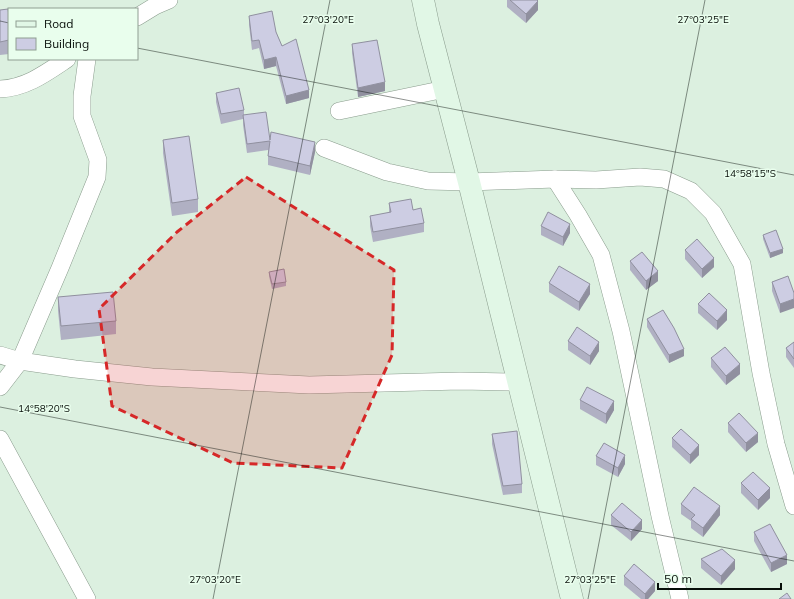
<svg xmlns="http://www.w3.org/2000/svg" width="794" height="599" font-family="Mulish,sans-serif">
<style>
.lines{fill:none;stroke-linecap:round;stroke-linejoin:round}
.street-casing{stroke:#8a9c8d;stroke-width:18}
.secondary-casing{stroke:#8a9c8d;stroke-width:23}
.street{stroke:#fff;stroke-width:17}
.secondary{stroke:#e1f7e6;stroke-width:22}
.wall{fill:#b0b0c3}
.shaded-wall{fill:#90909f}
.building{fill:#cdcde3;stroke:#90909f}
.marked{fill:#d62828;fill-opacity:0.2;stroke:#d62828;stroke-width:3;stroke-dasharray:8 5;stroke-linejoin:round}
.ticks{fill:none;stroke:#070e09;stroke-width:1;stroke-opacity:0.45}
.ticks-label{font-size:10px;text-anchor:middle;fill:#070e09;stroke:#e9feed;stroke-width:3;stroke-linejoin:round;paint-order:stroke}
</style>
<rect width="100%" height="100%" fill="#dcf0e0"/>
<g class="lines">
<g class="street-casing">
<g id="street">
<polyline points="137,17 155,6 169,0"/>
<path d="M0 89C26 88 46 73 67 59"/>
<polyline points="339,111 445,89"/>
<polyline points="324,148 387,172 428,181 469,182 555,179 596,180 640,177 664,179 691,191 713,213 742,264 761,373 776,444 794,506"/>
<polyline points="555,179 578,215 601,255 621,331 660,516 680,599"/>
<polyline points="0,355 20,361 75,369 152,377 309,385 460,381 517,382"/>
<polyline points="0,387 20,361 60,268 97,177 98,160 82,116 82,96 87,59"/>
<polyline points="0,439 87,599"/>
</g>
</g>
<g class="secondary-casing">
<polyline id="secondary" points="423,0 428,24 469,182 572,599"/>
</g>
<use href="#street" class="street"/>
<use href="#secondary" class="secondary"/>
</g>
<g class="wall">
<polygon points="507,0 537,0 538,10 526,23 507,7"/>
<polygon points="0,10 9,15 9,54 0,55"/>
<polygon points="249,16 276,32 282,46 309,98 286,104 276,66 264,69 259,48 252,50 249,25"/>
<polygon points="352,44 385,91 358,97 352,53"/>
<polygon points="216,93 244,110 244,115 270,140 315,152 310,175 268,165 268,150 247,153 243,125 243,119 221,124 216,102"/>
<polygon points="163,140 198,199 198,212 172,216 163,153"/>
<polygon points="389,203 413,210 424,223 424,232 373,242 370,226 370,216 389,213"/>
<polygon points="541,226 570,233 563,246 541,235"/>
<polygon points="763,235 783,253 770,258 763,239"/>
<polygon points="685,250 714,267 702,278 685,259"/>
<polygon points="630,261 658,281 646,290 630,270"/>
<polygon points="269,272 286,282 286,286 272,289 269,276"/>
<polygon points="788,276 780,313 772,291 772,282"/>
<polygon points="549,283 590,294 579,311 549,292"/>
<polygon points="58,297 116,321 116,334 61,340 58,311"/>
<polygon points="698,304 727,320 717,330 698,313"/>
<polygon points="647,319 684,356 669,363 647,327"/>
<polygon points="568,341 599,351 590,365 568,350"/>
<polygon points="794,342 794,368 786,357 786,348"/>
<polygon points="711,358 740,374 726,385 711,367"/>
<polygon points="580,400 614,410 606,424 580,409"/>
<polygon points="728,423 758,442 746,452 728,432"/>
<polygon points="492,434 522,484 522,493 503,495 492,444"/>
<polygon points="672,438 699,455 690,464 672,447"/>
<polygon points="596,456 625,464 618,477 596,465"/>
<polygon points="741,483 770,498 758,510 741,493"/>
<polygon points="681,504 720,515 703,537 691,528 691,521 681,514"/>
<polygon points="611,515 642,529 631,541 611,525"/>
<polygon points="754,532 787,564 771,572 754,541"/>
<polygon points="701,559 735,569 721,585 701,568"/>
<polygon points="624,576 655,591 648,599 641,599 624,585"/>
</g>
<g class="shaded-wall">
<polygon points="538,1 538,10 526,23 526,14"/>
<polygon points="276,57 276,66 264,69 264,60"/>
<polygon points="385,82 385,91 358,97 358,88"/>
<polygon points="309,90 309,98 286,104 286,96"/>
<polygon points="315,142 315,152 310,175 310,166"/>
<polygon points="570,224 570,233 563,246 563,237"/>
<polygon points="783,249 783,253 770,258 770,253"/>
<polygon points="714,258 714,267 702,278 702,269"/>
<polygon points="658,271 658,281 646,290 646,281"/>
<polygon points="590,284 590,294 579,311 579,302"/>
<polygon points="794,299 794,308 780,313 780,304"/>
<polygon points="727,310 727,320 717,330 717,321"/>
<polygon points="599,342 599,351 590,365 590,356"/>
<polygon points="684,349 684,356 669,363 669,355"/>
<polygon points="740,364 740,374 726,385 726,376"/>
<polygon points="614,401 614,410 606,424 606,414"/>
<polygon points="758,433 758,442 746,452 746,443"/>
<polygon points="699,445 699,455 690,464 690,455"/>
<polygon points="625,455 625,464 618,477 618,468"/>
<polygon points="770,488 770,498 758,510 758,500"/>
<polygon points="720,506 720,515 703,537 703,528"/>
<polygon points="642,520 642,529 631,541 631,532"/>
<polygon points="787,555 787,564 771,572 771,563"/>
<polygon points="735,560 735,569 721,585 721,576"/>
<polygon points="655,582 655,591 648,599 645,599 645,594"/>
</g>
<g class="building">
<polygon points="510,0 537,0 538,1 526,14"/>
<polygon points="8,9 9,15 9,40 0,42 0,10"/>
<polygon points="272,11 276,32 282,46 296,39 309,90 286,96 276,57 264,60 259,40 252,41 249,16"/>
<polygon points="377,40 385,82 358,88 352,44"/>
<polygon points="239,88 244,110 221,114 216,93"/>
<polygon points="266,112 270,140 271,132 315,142 310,166 268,156 270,141 247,144 243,115"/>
<polygon points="189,136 198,199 172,203 163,140"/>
<polygon points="411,199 413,210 421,208 424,223 373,232 370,216 391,212 389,203"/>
<polygon points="548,212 570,224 563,237 541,226"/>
<polygon points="776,230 783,249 770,253 763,235"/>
<polygon points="697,239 714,258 702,269 685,250"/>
<polygon points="642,252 658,271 646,281 630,261"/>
<polygon points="559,266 590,284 579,302 549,283"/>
<polygon points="284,269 286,282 272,284 269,272"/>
<polygon points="788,276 794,293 794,299 780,304 772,282"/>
<polygon points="113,292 116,321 61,326 58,297"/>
<polygon points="709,293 727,310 717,321 698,304"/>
<polygon points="663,310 674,328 684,349 669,355 647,319"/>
<polygon points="577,327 599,342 590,356 568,341"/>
<polygon points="794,342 794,359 786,348"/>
<polygon points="725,347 740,364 726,376 711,358"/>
<polygon points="587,387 614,401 606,414 580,400"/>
<polygon points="739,413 758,433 746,443 728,423"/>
<polygon points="681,429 699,445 690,455 672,438"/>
<polygon points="517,431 522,484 503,486 492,434"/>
<polygon points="604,443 625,455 618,468 596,456"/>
<polygon points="753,472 770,488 758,500 741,483"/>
<polygon points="694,487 720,506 703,528 691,519 695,515 681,504"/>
<polygon points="622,503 642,520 631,532 611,515"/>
<polygon points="770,524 787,555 771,563 754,532"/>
<polygon points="722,549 735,560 721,576 701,559"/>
<polygon points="634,564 655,582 645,594 624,576"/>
<polygon points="787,593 791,599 779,599"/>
</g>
<path class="marked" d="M246 177 394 270 392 355 342 468 233 463 112 406 99 309 177 232Z"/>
<path class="ticks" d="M0 21 9 23M137 48 794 175M0 407 794 561M213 599 330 0M588 599 705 0"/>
<g class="ticks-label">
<text x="328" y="23">27°03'20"E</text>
<text x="703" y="23">27°03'25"E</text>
<text x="750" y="177">14°58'15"S</text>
<text x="44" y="412">14°58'20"S</text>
<text x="215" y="583">27°03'20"E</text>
<text x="590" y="583">27°03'25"E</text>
</g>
<rect x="8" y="8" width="130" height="52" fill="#e9feed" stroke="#8f9e92"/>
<rect x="16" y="21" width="20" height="6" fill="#e1f7e6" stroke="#8f9e92"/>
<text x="44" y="28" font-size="12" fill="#070e09">Road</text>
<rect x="16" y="38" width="20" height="12" fill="#cdcde3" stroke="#8f9e92"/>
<text x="44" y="48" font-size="12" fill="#070e09">Building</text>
<path d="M658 583v6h123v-6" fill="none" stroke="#070e09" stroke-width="2"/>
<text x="664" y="583" font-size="12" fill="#070e09" stroke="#e9feed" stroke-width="3" paint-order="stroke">50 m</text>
</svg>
